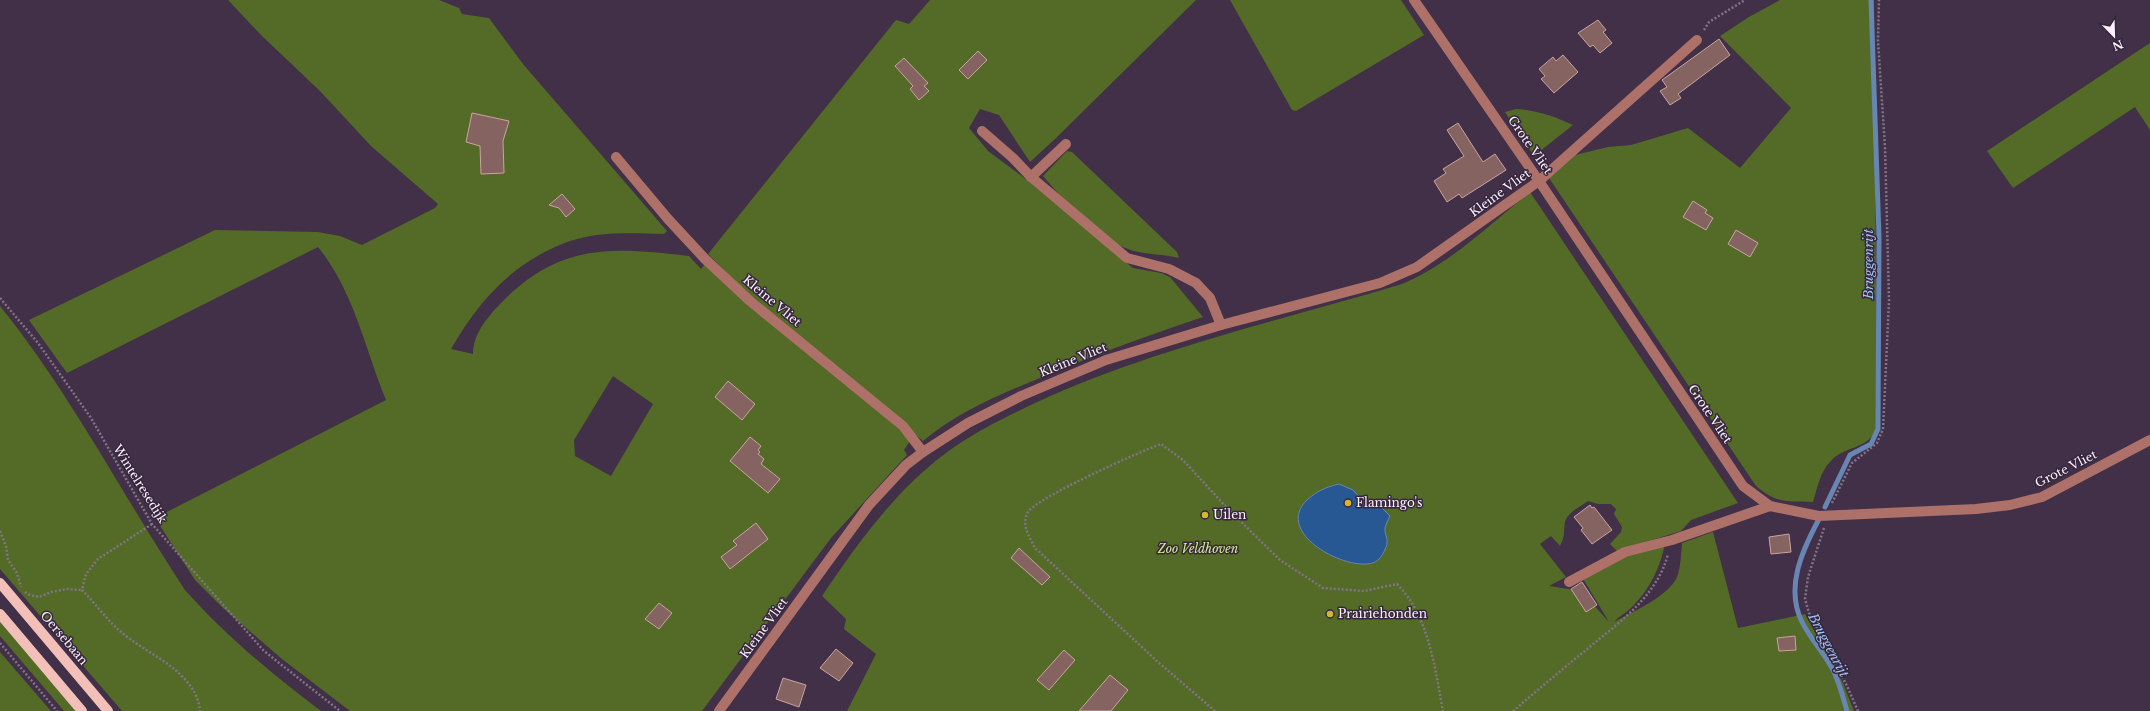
<svg xmlns="http://www.w3.org/2000/svg" width="2150" height="711" font-family="'Libre Baskerville',serif">
<style>
.green{fill:#546a27;fill-rule:evenodd}
.water{fill:#285893;stroke:#6786b3}
.lines{fill:none;stroke-linecap:round;stroke-linejoin:round}
.stream{stroke:#6786b3;stroke-width:5}
.building{fill:#856361;stroke:#caa4a2}
.path{stroke:#827487;stroke-width:2.5;stroke-dasharray:2 2;stroke-linecap:butt}
.minor{stroke:#ad7169;stroke-width:10}
.major{stroke:#f2c0b9;stroke-width:10}
.poi-dot{fill:#d2b736;stroke:#37263d;stroke-width:1.5}
.labels{text-anchor:middle;stroke-width:3;stroke-linejoin:round;paint-order:stroke}
.street-label{font-size:12px;fill:#faf1fd;stroke:#37263d}
.poi-label{font-size:12px;fill:#faf1fd;stroke:#37263d;text-anchor:start}
.park-label{font-size:12px;font-style:italic;fill:#ccf287;stroke:#37263d}
.water-label{font-size:13px;font-style:italic;fill:#9dc4f7;stroke:#37263d}
</style>
<rect width="100%" height="100%" fill="#413047"/>
<g class="green">
<path d="M228 0H439L459 8 462 14 489 18 523 64 667 231 664 234C633 233 599 231 570 241 514 261 479 300 451 349L473 354C473 334 487 318 500 304 559 243 610 247 689 256L701 269 705 264 901 425 910 441 904 450 907 455 831 538 702 711H350L282 659 223 608 195 580 155 518 386 400C365 349 354 291 318 247L67 373 29 320 215 230 318 232 340 236 362 245 435 208 438 204 371 146 320 91 262 36ZM613 376 653 404 611 476 575 456 574 440Z"/>
<path d="M930 0H1196L1056 138 1030 162 999 115 980 109 969 128 988 151 1027 180 1133 268 1161 273 1170 277 1203 317C1152 334 1102 352 1052 373 1006 392 962 409 923 441L751 297 708 254 896 20 909 24Z"/>
<polygon points="1230,0 1401,0 1424,35 1296,111 1292,110"/>
<path d="M1780 0H1874L1877 429C1866 451 1844 445 1830 462 1820 472 1817 489 1813 502 1787 501 1777 504 1756 486L1549 178 1575 155 1608 147 1631 145 1688 128 1740 168 1791 108 1720 36 1749 17Z"/>
<polygon points="2150,43 2150,130 2135,107 2013,188 1987,151"/>
<path d="M1516 109C1537 110 1554 116 1573 125L1534 156 1505 112Z"/>
<path d="M1067 151 1072 152 1177 252 1179 258C1164 254 1149 255 1134 251 1102 243 1064 201 1043 176Z"/>
<path d="M1530 192 1738 503 1691 520 1681 531 1617 551 1610 544 1621 532 1622 527 1614 514 1616 509 1611 504H1598L1588 501C1581 506 1567 513 1565 522 1563 533 1566 534 1560 546L1551 536 1540 544 1566 577 1549 586 1581 591 1609 622 1582 577 1626 556 1665 544C1660 568 1650 589 1632 607 1627 612 1618 617 1614 622 1632 612 1669 596 1677 577 1681 566 1681 554 1682 543L1713 532 1738 628 1805 614 1843 683 1854 711H847L876 654 844 629 846 619 822 596C857 544 895 491 946 453 974 432 1004 418 1035 403 1152 349 1279 321 1402 284 1450 264 1489 225 1530 192Z"/>
<path d="M0 306C71 394 123 496 185 590 225 635 273 675 321 711H122L0 569Z"/>
<polygon points="0,618 80,711 64,711 0,636"/>
<polygon points="0,652 51,711 0,711"/>
</g>
<path class="water" d="M1339 484 1353 490 1360 498 1378 504 1390 516C1388 520 1386 524 1385 528 1384 533 1388 538 1387 543 1387 547 1382 556 1379 559 1361 579 1270 536 1307 500 1317 491 1326 487 1339 484Z"/>
<g class="lines">
<g class="stream">
<polyline points="1825,507 1850,455 1871,444 1878,429 1879,237 1871,0"/>
<path d="M1818 521C1802 551 1785 588 1802 622 1810 638 1823 652 1832 668 1839 681 1843 697 1847 711"/>
</g>
</g>
<g class="building">
<polygon points="1598,20 1606,30 1603,32 1612,43 1600,53 1593,45 1590,47 1578,33"/>
<polygon points="1719,39 1730,55 1678,94 1681,98 1670,105 1660,91 1667,87 1662,80"/>
<polygon points="978,51 987,60 968,79 959,70"/>
<polygon points="1563,55 1578,72 1554,93 1541,79 1545,76 1539,69 1553,57 1556,61"/>
<polygon points="904,58 928,83 924,86 929,91 919,100 910,89 913,86 895,66"/>
<polygon points="472,113 509,121 503,141 504,173 481,174 480,146 466,142"/>
<polygon points="1458,123 1483,162 1495,154 1506,170 1462,198 1459,194 1447,202 1434,181 1446,173 1443,169 1464,156 1447,130"/>
<polygon points="562,194 575,209 566,217 559,208 549,205"/>
<polygon points="1693,201 1707,210 1705,213 1713,218 1706,230 1683,217"/>
<polygon points="1736,230 1758,243 1750,257 1728,244"/>
<polygon points="728,381 755,404 742,420 715,397"/>
<polygon points="750,437 761,446 758,450 760,452 758,454 764,459 761,464 780,479 768,493 730,461"/>
<polygon points="1590,505 1592,508 1594,507 1612,530 1592,544 1581,530 1583,528 1574,517"/>
<polygon points="756,523 768,539 730,569 721,557 737,545 733,541"/>
<polygon points="1789,534 1791,552 1771,554 1769,537"/>
<polygon points="1019,548 1050,577 1042,585 1011,558"/>
<polygon points="1582,582 1597,605 1586,612 1571,589"/>
<polygon points="659,603 672,613 659,629 645,619"/>
<polygon points="1795,636 1796,650 1779,651 1777,638"/>
<polygon points="836,649 853,663 839,681 820,668"/>
<polygon points="1064,650 1075,660 1049,690 1037,680"/>
<polygon points="1110,675 1128,690 1111,711 1079,711"/>
<polygon points="783,678 806,685 799,707 776,699"/>
</g>
<g class="lines">
<g class="path">
<polyline points="1704,30 1709,22 1745,0"/>
<polyline points="0,298 38,343 91,418 152,524 264,651 340,711"/>
<polyline points="1832,503 1852,463 1877,443 1883,429 1889,301 1885,147 1878,41 1879,0"/>
<path d="M152 524 98 559 86 574 82 590C95 603 106 619 120 631 145 654 196 670 200 711"/>
<polyline points="1824,528 1808,577 1805,599 1809,613 1847,686 1858,711"/>
<polyline points="0,531 6,546 8,560 17,573 21,587"/>
<polyline points="25,592 30,595 39,597 51,592 67,589 82,590"/>
<polyline points="0,643 57,711"/>
<path d="M1215 711 1158 662 1035 548C1029 536 1021 525 1028 512 1036 498 1141 451 1161 444L1183 460 1228 509 1280 560 1323 588 1364 591 1397 584C1429 616 1435 669 1443 711"/>
<path d="M1513 711C1537 691 1561 670 1586 650 1618 623 1657 597 1668 554"/>
</g>
<g class="minor">
<polyline points="1414,0 1539,181 1743,486 1770,506 1819,516 1976,509 2010,505 2042,497 2150,440"/>
<polyline points="982,131 1013,158 1031,177 1127,258 1169,269 1196,283 1210,298 1221,325"/>
<polyline points="616,157 668,219 705,259 750,301 903,426 923,452"/>
<polyline points="1031,177 1066,144"/>
<polyline points="1569,582 1625,552 1672,540 1770,506"/>
<polyline points="719,711 869,505 906,465 923,452 968,423 1021,396 1106,360 1221,325 1380,283 1417,267 1539,181 1697,40"/>
</g>
<g class="major">
<polyline points="0,583 108,711"/>
<polyline points="0,614 82,711"/>
</g>
</g>
<g class="poi-dot">
<circle cx="1348" cy="503" r="4"/>
<circle cx="1205" cy="515" r="4"/>
<circle cx="1330" cy="614" r="4"/>
</g>
<g class="labels">
<g class="street-label">
<text transform="translate(1530 145) rotate(55)" y="4">Grote Vliet</text>
<text transform="translate(1500 193) rotate(-36)" y="4">Kleine Vliet</text>
<text transform="translate(772 301) rotate(40)" y="4">Kleine Vliet</text>
<text transform="translate(1073 360) rotate(-22)" y="4">Kleine Vliet</text>
<text transform="translate(1710 414) rotate(56)" y="4">Grote Vliet</text>
<text transform="translate(2066 469) rotate(-27)" y="4">Grote Vliet</text>
<text transform="translate(140 484) rotate(58)" y="4">Wintelresedijk</text>
<text transform="translate(764 628) rotate(-54)" y="4">Kleine Vliet</text>
<text transform="translate(64 638) rotate(50)" y="4">Oersebaan</text>
</g>
<g class="poi-label">
<text x="1356" y="507">Flamingo's</text>
<text x="1213" y="519">Uilen</text>
<text x="1338" y="618">Prairiehonden</text>
</g>
<g class="park-label">
<text x="1198" y="553">Zoo Veldhoven</text>
</g>
<g class="water-label">
<text transform="translate(1868 264) rotate(-90)" y="5">Bruggenrijt</text>
<text transform="translate(1829 645) rotate(62)" y="5">Bruggenrijt</text>
</g>
</g>
<g transform="translate(2114 36) rotate(157)" stroke="#37263d" stroke-width="3" paint-order="stroke">
<path d="M0-3L7 15L0 10L-7 15Z" fill="#faf1fd"/>
<text y="-6" font-size="11" font-weight="bold" text-anchor="middle" fill="#faf1fd">N</text>
</g>
</svg>
